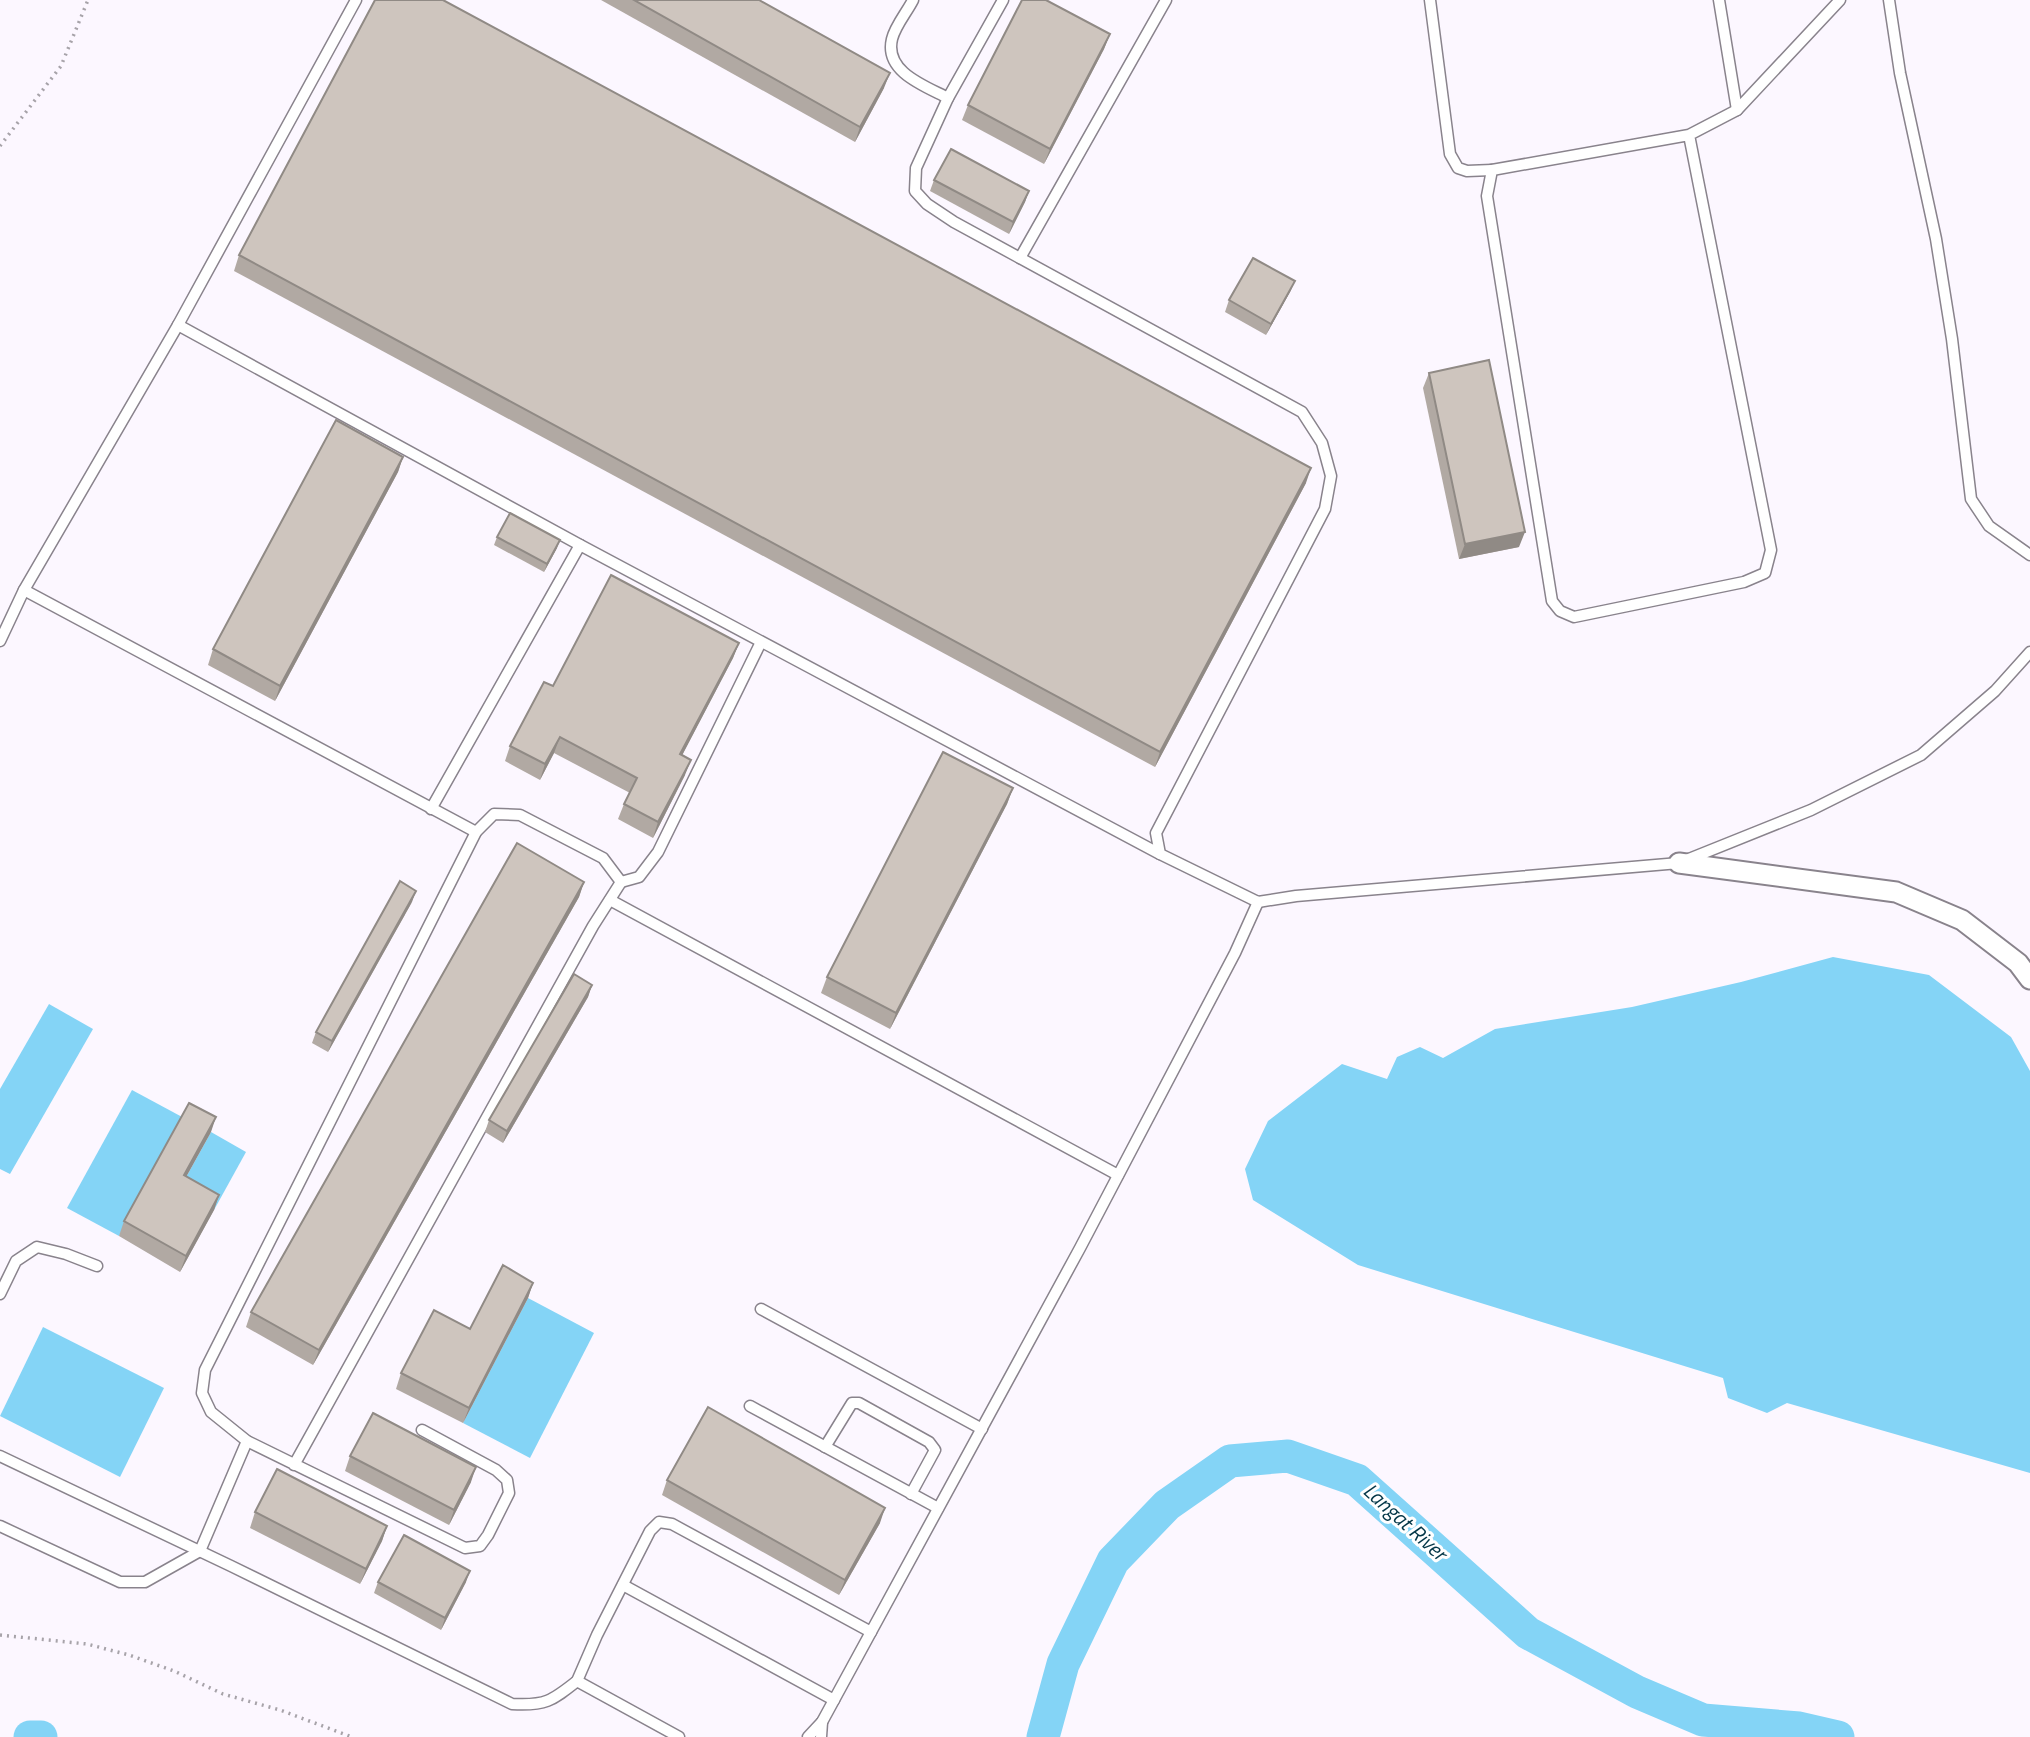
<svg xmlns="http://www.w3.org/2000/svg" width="2030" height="1737" font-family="'Titillium Web',sans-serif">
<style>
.water{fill:#84d4f6}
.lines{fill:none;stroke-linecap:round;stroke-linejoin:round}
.river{stroke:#84d4f6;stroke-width:33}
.service-casing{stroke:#89838c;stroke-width:13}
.minor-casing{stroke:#89838c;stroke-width:23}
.path{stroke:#a7a3a9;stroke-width:3.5;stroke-dasharray:2 5;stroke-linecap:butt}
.service{stroke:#fff;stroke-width:10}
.minor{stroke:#fff;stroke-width:19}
.wall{fill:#b1a9a3}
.shaded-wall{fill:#908a85}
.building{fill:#cec5be;stroke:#908a85;stroke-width:2}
.labels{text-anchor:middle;stroke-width:6;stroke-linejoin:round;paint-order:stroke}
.water-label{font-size:21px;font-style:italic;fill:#033647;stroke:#fff}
</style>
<rect width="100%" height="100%" fill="#fcf7ff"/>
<g class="water">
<polygon points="1833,957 1929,975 2011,1037 2030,1071 2030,1473 1787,1403 1767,1413 1728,1398 1723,1378 1358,1265 1253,1200 1245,1169 1268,1121 1342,1064 1387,1079 1397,1057 1420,1047 1443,1058 1495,1029 1632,1007 1741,982"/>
<polygon points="49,1004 93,1029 10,1174 0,1169 0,1089"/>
<polygon points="132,1090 184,1118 119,1236 67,1208"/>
<polygon points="211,1132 246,1152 214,1210 179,1190"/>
<polygon points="528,1298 594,1333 530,1458 463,1423"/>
<polygon points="43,1327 164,1388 120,1477 0,1416"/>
</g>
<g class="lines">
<g class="river">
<polyline points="30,1737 41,1737"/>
<polyline points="1043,1737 1063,1664 1113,1561 1167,1505 1230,1461 1288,1456 1357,1480 1528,1633 1637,1692 1703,1720 1799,1728 1838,1737"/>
</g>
<g class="service-casing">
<g id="service">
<path d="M913 0C907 12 895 26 892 39 884 72 925 86 948 98"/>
<polyline points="1003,0 948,98 916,168 915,191 927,204 954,222 1302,412 1322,443 1331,476 1325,509 1156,833 1160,854 1258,902 1296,896 1679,863 1811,810 1921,755 1995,691 2030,652"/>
<polyline points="1430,0 1450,154 1458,168 1467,171 1492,170"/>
<polyline points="1719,0 1737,110"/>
<polyline points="1889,0 1900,73 1936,239 1952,339 1971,499 1989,526 2030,555"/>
<polyline points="1689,135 1771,550 1765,573 1744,582 1574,617 1560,611 1552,601 1487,196 1492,170 1689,135 1737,110 1840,0"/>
<polyline points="1020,258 1166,0"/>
<polyline points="178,325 580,545 1160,854"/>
<polyline points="24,590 476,832"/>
<polyline points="0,641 24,590 178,325 356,0"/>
<polyline points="431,809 580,545"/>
<polyline points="621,882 639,877 658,852 761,642"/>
<polyline points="610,900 1118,1175"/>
<polyline points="0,1294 16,1261 37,1247 66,1254 97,1266"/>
<polyline points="761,1309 982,1429"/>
<polyline points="750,1406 938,1508"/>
<polyline points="825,1447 852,1403 859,1403 929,1442 935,1450 911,1494"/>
<path d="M0 1456 231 1566 512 1704C545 1706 552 1701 577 1681L679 1737"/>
<polyline points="294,1465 593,926 621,882 603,858 520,815 494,814 476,832 205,1370 202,1393 211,1412 247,1441 465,1548 480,1546 488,1535 509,1493 507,1480 496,1470 422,1430"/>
<polyline points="0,1526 120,1582 145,1582 200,1551 247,1441"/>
<polyline points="623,1585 834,1700"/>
<polyline points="577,1681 597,1635 650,1531 659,1522 672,1524 871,1632"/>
<polyline points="808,1737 822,1722 1080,1248 1235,953 1258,902"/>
<polyline points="821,1737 822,1722"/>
</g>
</g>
<g class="minor-casing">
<polyline id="minor" points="1679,863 1896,892 1962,920 2018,963 2030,979"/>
</g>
<g class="path">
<polyline points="0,146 61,66 88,0"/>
<polyline points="0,1635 87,1644 129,1655 174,1671 223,1694 280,1710 352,1737"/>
</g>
<use href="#service" class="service"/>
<use href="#minor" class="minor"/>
</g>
<g class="wall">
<polygon points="601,0 759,0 884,88 855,142"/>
<polygon points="1110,34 1104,49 1044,164 962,120 968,105"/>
<polygon points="934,180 1029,191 1025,202 1009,234 930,191"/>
<polygon points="239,255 1306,483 1155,767 234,271"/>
<polygon points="1295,281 1290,292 1266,335 1225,312 1229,300"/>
<polygon points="1429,373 1519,547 1459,559 1423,388"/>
<polygon points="403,457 398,472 275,701 208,665 213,649"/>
<polygon points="497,537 557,548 544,572 494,545"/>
<polygon points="739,643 733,658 682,755 685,775 653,838 618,819 624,804 630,793 554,753 540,780 505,761 510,746 553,686"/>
<polygon points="1013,788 1007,804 890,1029 821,993 827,977"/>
<polygon points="584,882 579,897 313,1365 246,1327 251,1312"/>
<polygon points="412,902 328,1052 312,1043 316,1032"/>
<polygon points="592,985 588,997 503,1143 485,1132 489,1120"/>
<polygon points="211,1132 186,1176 219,1195 214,1210 180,1272 119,1236 124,1221"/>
<polygon points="533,1283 528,1298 463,1423 396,1389 401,1373 470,1329"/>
<polygon points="350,1456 471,1482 449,1525 345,1471"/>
<polygon points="667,1480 880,1523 839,1595 662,1495"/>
<polygon points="255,1512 387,1526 382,1541 360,1584 250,1528"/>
<polygon points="378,1582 466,1582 441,1630 374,1593"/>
</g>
<g class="shaded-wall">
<polygon points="1110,34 1104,49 1044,164 1050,149"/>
<polygon points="890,73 884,88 855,142 860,127"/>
<polygon points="1029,191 1025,202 1009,234 1013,222"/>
<polygon points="1295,281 1290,292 1266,335 1271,324"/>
<polygon points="403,457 398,472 275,701 280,686"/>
<polygon points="1311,468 1306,483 1155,767 1160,752"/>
<polygon points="1525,532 1519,547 1459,559 1465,544"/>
<polygon points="560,540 557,548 544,572 547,564"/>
<polygon points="739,643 733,658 675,769 680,754"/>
<polygon points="560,737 554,753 540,780 545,764"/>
<polygon points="691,760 685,775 653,838 658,822"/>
<polygon points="1013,788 1007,804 890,1029 896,1013"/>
<polygon points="584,882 579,897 313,1365 319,1350"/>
<polygon points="416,891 412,902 328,1052 332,1041"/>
<polygon points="592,985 588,997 503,1143 507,1131"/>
<polygon points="216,1117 211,1132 179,1190 184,1175"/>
<polygon points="219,1195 214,1210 180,1272 186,1256"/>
<polygon points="533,1283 528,1298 463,1423 469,1408"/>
<polygon points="476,1467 471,1482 449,1525 454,1510"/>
<polygon points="885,1508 880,1523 839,1595 845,1580"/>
<polygon points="387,1526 382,1541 360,1584 366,1569"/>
<polygon points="470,1571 466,1582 441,1630 445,1618"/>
</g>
<g class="building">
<polygon points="375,0 443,0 1311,468 1160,752 239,255"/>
<polygon points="634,0 759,0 890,73 860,127"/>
<polygon points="1022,0 1046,0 1110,34 1050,149 968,105"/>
<polygon points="951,149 1029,191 1013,222 934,180"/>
<polygon points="1253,258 1295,281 1271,324 1229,300"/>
<polygon points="1489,360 1525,532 1465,544 1429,373"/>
<polygon points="336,420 403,457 280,686 213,649"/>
<polygon points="510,513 560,540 547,564 497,537"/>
<polygon points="611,575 739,643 680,754 691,760 658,822 624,804 637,778 560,737 545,764 510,746 544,682 553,686"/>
<polygon points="943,752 1013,788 896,1013 827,977"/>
<polygon points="517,843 584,882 319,1350 251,1312"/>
<polygon points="400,881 416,891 332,1041 316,1032"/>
<polygon points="574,974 592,985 507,1131 489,1120"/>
<polygon points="189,1103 216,1117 184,1175 219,1195 186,1256 124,1221"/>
<polygon points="503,1265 533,1283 469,1408 401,1373 434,1310 470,1329"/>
<polygon points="708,1407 885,1508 845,1580 667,1480"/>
<polygon points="373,1413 476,1467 454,1510 350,1456"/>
<polygon points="277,1469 387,1526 366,1569 255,1512"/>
<polygon points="404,1535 470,1571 445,1618 378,1582"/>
</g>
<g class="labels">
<g class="water-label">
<text transform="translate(1405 1522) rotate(42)" y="7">Langat River</text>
</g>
</g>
</svg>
